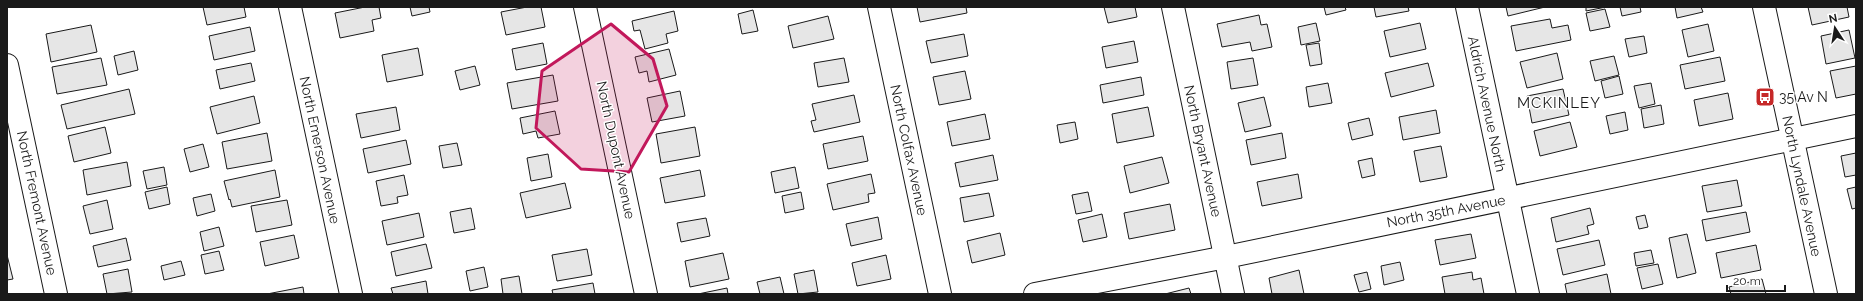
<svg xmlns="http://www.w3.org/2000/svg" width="1863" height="301" font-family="Raleway,sans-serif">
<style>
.building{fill:#e6e6e6;stroke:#1a1a1a}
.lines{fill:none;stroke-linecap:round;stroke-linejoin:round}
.minor-casing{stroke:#1a1a1a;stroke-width:24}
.minor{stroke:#fff;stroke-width:22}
.marked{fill:#c2185b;fill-opacity:0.2;stroke:#c2185b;stroke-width:3;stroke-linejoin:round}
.labels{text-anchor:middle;stroke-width:3;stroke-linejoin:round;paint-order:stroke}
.poi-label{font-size:14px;fill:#1a1a1a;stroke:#fff;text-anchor:start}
.street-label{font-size:14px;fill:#1a1a1a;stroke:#fff}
.neighbourhood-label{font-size:15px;letter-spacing:1px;fill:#1a1a1a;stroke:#fff}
</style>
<rect width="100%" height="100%" fill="#fff"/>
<g class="building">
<polygon points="203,7 244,7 246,17 207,25"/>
<polygon points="365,7 379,7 381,18 372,20 374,31 340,38 335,13"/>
<polygon points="410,7 429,7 430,12 412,16"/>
<polygon points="527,7 541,7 545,27 506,35 501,12"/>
<polygon points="917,7 966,7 967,13 920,22"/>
<polygon points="1104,7 1135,7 1137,17 1108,23"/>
<polygon points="1324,7 1345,7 1346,10 1326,15"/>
<polygon points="1374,7 1408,7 1409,11 1376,17"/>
<polygon points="1506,7 1545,7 1508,16"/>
<polygon points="1586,7 1606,7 1586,11"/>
<polygon points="1620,7 1640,7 1641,12 1622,16"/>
<polygon points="1675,7 1701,7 1703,12 1677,18"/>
<polygon points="1808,7 1847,7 1849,17 1812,25"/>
<polygon points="1605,9 1610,27 1590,31 1586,13"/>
<polygon points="753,10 758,31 742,34 738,14"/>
<polygon points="674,11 678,31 666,34 668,43 645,49 640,30 634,31 632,21"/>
<polygon points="1259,15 1261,25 1267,24 1272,47 1252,51 1250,42 1222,47 1217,24"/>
<polygon points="828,16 834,39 793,48 788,26"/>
<polygon points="1550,19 1552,28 1568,25 1571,40 1516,51 1511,26"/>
<polygon points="1316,23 1320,41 1301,45 1298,27"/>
<polygon points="1420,23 1426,49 1390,57 1384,31"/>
<polygon points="1708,24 1714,51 1688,57 1682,30"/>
<polygon points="91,25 97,52 51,62 46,34"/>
<polygon points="250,27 255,51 214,60 209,36"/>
<polygon points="1849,30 1855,58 1826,64 1821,36"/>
<polygon points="964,34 968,56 931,63 926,41"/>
<polygon points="1644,36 1647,53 1629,57 1625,39"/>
<polygon points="1134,41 1138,62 1106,68 1102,47"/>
<polygon points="543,43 547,64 516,70 512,49"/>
<polygon points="1319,43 1322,64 1310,66 1306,45"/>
<polygon points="418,48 423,75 387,82 382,55"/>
<polygon points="669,49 676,75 649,82 647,71 639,73 635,57"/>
<polygon points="134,51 138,70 118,75 114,56"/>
<polygon points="1557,53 1563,79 1527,88 1520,62"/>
<polygon points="1614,56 1619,75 1595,81 1590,61"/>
<polygon points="1720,57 1725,81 1685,89 1680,65"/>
<polygon points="101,58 107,85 57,94 52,67"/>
<polygon points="844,58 849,82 818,87 814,63"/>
<polygon points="1253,58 1258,85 1231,89 1227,62"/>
<polygon points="251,63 255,81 220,89 216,70"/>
<polygon points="1428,63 1434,86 1391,97 1385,73"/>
<polygon points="475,66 480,85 460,90 455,71"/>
<polygon points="1856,66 1856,94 1836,98 1830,71"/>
<polygon points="965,71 971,99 939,105 933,77"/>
<polygon points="553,75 558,101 512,109 507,83"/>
<polygon points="1619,76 1623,94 1605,98 1601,81"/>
<polygon points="1141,77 1144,95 1103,103 1100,85"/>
<polygon points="1328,83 1332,103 1309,107 1306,87"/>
<polygon points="1651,83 1655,104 1639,108 1634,86"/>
<polygon points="129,89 135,114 67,129 61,105"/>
<polygon points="1563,89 1569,115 1532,123 1527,96"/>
<polygon points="680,91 685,116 652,122 647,98"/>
<polygon points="1728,93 1733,119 1699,126 1694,100"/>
<polygon points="854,95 860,122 814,132 811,121 816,120 812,104"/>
<polygon points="254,96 260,123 217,134 210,107"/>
<polygon points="1264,97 1271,126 1245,132 1238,103"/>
<polygon points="1661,105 1664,124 1644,128 1641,109"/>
<polygon points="396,107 400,130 361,138 356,114"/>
<polygon points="1148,107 1154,136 1117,143 1112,114"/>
<polygon points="1436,110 1440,133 1403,140 1399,117"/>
<polygon points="555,111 560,134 538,138 536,131 523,134 520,118"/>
<polygon points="1625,112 1628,130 1610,134 1606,116"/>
<polygon points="985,114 990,139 952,146 947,122"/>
<polygon points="1369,118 1373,135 1352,140 1348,123"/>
<polygon points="1075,122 1078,139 1060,143 1057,125"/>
<polygon points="1570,122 1577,147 1540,156 1534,131"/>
<polygon points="105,127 111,153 74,162 68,136"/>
<polygon points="695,127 700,156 661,163 656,134"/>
<polygon points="267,133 272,161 227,169 222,142"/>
<polygon points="1282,133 1286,158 1251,165 1246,140"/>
<polygon points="863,136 868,161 828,169 823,144"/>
<polygon points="406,140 411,164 368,173 363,149"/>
<polygon points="457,143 462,165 443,168 439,146"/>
<polygon points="203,144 209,167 190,172 184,149"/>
<polygon points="1441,146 1447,177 1420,182 1414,151"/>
<polygon points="1856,153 1856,175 1845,177 1841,156"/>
<polygon points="548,154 552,177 531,181 527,158"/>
<polygon points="993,155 998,180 960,187 955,163"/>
<polygon points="1162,157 1169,183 1130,193 1124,166"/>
<polygon points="1372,158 1375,175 1362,178 1358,161"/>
<polygon points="127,162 131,186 87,195 83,170"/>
<polygon points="164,167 167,185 147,189 143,171"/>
<polygon points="795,167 799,188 775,193 771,172"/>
<polygon points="275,170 280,197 232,207 230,199 229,200 224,181"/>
<polygon points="700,170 705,196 665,203 660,178"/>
<polygon points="871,174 875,193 868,194 869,202 833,210 827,184"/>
<polygon points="1298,174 1302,198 1262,206 1257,182"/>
<polygon points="404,175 408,195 397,197 398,203 381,206 376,181"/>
<polygon points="1737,180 1742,206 1707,212 1702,186"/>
<polygon points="565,183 571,208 526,218 520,193"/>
<polygon points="167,187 170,204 149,209 145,192"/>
<polygon points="1856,187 1856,208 1852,209 1847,189"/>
<polygon points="801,192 804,209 785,213 782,196"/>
<polygon points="1088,192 1092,211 1076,214 1072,195"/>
<polygon points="989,193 994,216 964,222 960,198"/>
<polygon points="211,194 215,211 197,216 193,198"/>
<polygon points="107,200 113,229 90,234 83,206"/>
<polygon points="287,200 292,225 256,232 251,206"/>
<polygon points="1170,204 1175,230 1129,239 1124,213"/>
<polygon points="471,208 475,229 454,233 450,212"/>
<polygon points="1590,208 1594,224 1587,226 1589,234 1556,242 1551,218"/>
<polygon points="1746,212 1750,232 1706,241 1702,220"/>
<polygon points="419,213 424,237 387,245 382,221"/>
<polygon points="1102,214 1107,237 1083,242 1078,220"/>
<polygon points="1645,215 1648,227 1639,229 1636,217"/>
<polygon points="878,217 882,239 851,246 846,224"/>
<polygon points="706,218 710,236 681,242 677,223"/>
<polygon points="219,227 224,246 204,251 200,232"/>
<polygon points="1000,233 1005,255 972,263 967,241"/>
<polygon points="1471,234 1476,258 1440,265 1435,240"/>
<polygon points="1687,234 1696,273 1677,278 1669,238"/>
<polygon points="294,235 299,258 265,266 260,242"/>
<polygon points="126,238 131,260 98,267 93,246"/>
<polygon points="1599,240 1605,265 1563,275 1557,249"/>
<polygon points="426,244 432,268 396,276 391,252"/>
<polygon points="1756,245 1761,270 1721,278 1716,253"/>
<polygon points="587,249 592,275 557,281 552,255"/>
<polygon points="1651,250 1654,263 1636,266 1634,253"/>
<polygon points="219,251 224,270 205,274 201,255"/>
<polygon points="723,253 729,279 690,287 685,261"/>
<polygon points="7,255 13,279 7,280"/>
<polygon points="886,255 891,279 857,286 852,263"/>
<polygon points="181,261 185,275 164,280 161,266"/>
<polygon points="1400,262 1404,280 1384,285 1381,266"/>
<polygon points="1658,264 1663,284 1642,289 1637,268"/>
<polygon points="484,267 488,287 470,291 466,271"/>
<polygon points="128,269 132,292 107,294 103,274"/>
<polygon points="814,270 818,292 798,294 794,274"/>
<polygon points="1299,270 1304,294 1272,294 1269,278"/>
<polygon points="1367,272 1371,289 1359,292 1354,275"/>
<polygon points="1472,272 1473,280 1481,278 1484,294 1445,294 1442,277"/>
<polygon points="1607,274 1611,294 1567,294 1565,284"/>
<polygon points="519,276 522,294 503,294 501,279"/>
<polygon points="780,277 784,294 760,294 757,282"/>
<polygon points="1762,279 1766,294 1731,294 1729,287"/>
<polygon points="426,281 428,294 393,294 391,288"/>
<polygon points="593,283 595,294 553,294 552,290"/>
<polygon points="303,287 304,294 267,294"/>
<polygon points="727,288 728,294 698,294"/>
<polygon points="1189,288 1191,294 1165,294"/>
</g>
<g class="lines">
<g class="minor-casing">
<g id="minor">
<polyline points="290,7 351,294"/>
<polyline points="585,7 646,294"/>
<polyline points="879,7 940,294"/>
<polyline points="1173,7 1233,294"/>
<polyline points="1467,7 1528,294"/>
<polyline points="1764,7 1826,294"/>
<polyline points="7,65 56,294"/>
<polyline points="1035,294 1226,257 1856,126"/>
</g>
</g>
<use href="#minor" class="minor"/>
</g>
<path class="marked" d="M611 24 653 59 667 106 629 172 581 169 536 128 542 71Z"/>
<defs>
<g id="bus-square" transform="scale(1)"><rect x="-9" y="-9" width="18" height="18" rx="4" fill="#c62828" stroke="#fff"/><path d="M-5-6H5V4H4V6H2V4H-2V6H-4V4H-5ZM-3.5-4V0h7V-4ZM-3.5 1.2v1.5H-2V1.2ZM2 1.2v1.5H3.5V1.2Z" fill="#fff"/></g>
</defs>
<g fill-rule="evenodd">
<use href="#bus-square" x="1765" y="97"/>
</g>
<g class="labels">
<g class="poi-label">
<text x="1779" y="102">35 Av N</text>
</g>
<g class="street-label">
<text transform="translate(1487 104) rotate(78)" y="5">Aldrich Avenue North</text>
<text transform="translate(320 150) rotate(78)" y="5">North Emerson Avenue</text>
<text transform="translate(616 150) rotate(78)" y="5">North Dupont Avenue</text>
<text transform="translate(909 150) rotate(78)" y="5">North Colfax Avenue</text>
<text transform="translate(1203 151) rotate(78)" y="5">North Bryant Avenue</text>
<text transform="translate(1802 186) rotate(78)" y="5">North Lyndale Avenue</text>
<text transform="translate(37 203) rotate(78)" y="5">North Fremont Avenue</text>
<text transform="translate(1446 211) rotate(-11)" y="5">North 35th Avenue</text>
</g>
<g class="neighbourhood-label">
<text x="1559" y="108">MCKINLEY</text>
</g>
</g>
<rect width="1863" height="301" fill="none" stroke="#1a1a1a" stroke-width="16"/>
<g transform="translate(1835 28) rotate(348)" stroke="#ffffff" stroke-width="3" paint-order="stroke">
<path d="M0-3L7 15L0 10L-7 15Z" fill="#1a1a1a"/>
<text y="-6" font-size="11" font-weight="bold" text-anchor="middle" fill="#1a1a1a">N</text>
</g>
<path d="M1727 285v6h58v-6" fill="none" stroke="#1a1a1a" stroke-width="2"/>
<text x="1733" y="285" font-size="12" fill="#1a1a1a" stroke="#ffffff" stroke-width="3" paint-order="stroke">20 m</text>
</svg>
